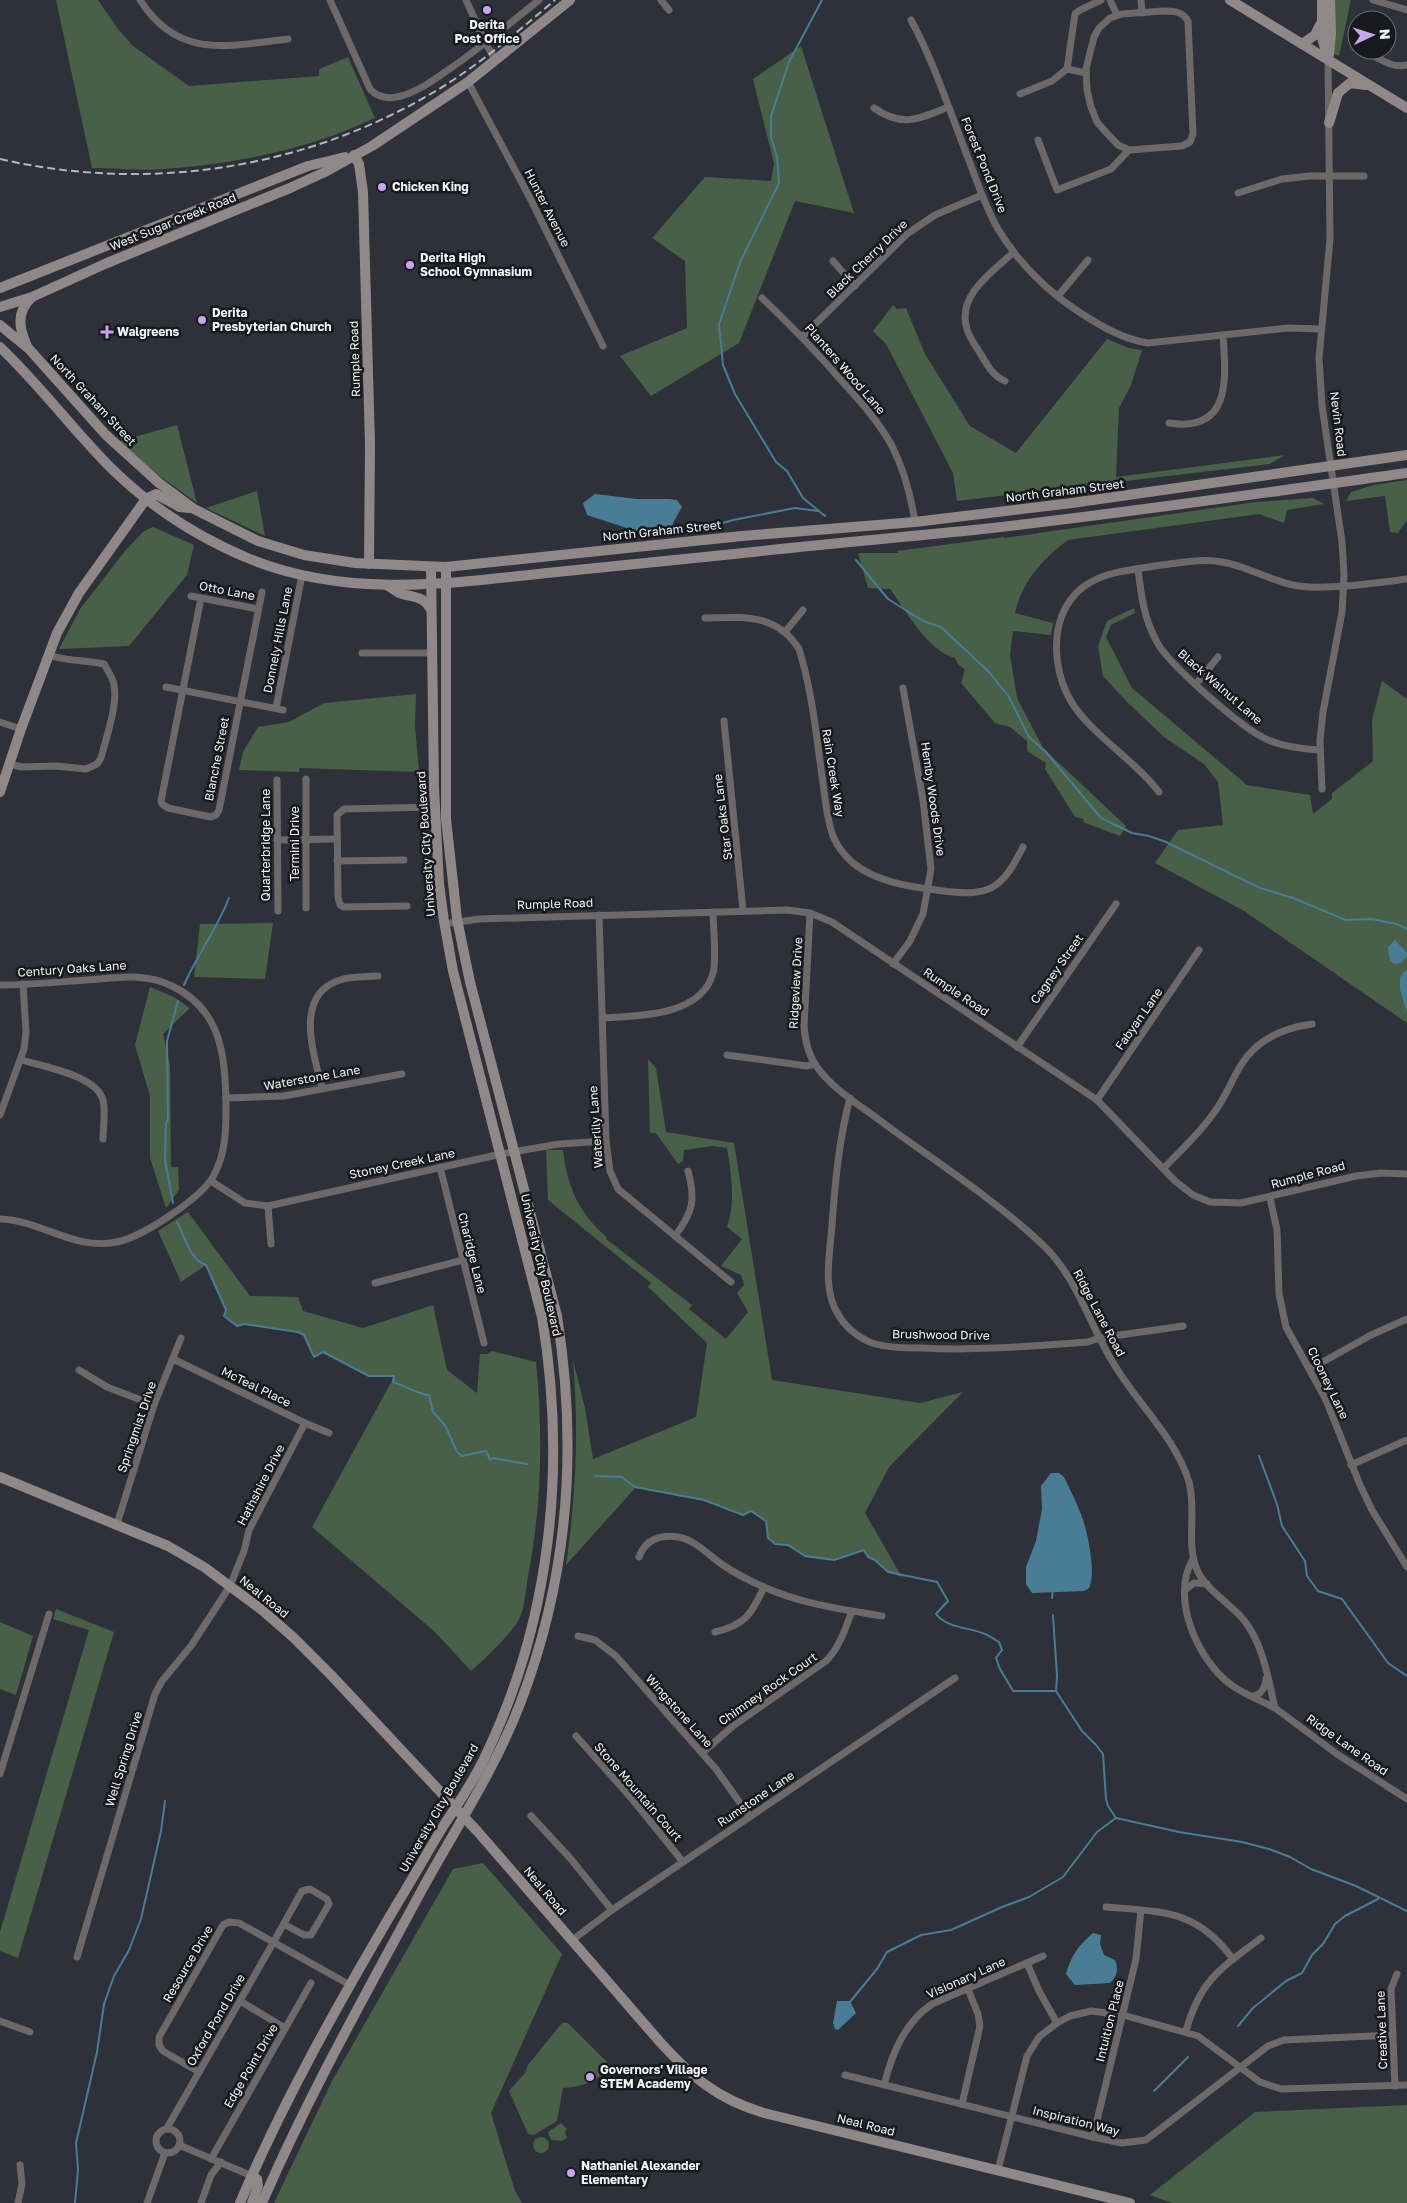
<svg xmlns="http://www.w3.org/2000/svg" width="1407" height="2203" font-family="'Golos Text',sans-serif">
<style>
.green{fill:#476047}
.water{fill:#497d96}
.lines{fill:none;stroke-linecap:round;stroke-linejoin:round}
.stream{stroke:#497d96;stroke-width:2}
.street{stroke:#6e6969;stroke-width:7}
.secondary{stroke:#908888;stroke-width:10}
.rail{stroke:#b4b6bc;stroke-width:2;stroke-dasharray:8 4;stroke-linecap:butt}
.poi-dot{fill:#c7a6ef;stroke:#18191d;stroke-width:2}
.labels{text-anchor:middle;stroke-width:5;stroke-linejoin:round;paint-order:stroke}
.poi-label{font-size:12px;font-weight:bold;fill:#f2f4f9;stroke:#18191d;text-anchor:start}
.street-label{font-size:12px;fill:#f2f4f9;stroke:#18191d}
</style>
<rect width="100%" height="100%" fill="#2e3139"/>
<g class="green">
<path d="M56 0H98L118 29 133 46 189 86 319 76V69L348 57 375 118C310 149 236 164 164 169 140 171 116 168 92 168Z"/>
<polygon points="1333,0 1351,0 1339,56 1333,53"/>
<polygon points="801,46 854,213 795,201 739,343 651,396 620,356 687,328 685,261 652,238 705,177 771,181 774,163 753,79"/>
<polygon points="893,305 897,309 906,308 925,354 970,426 1016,453 1107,339 1129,348 1142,350 1131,385 1119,408 1116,477 1285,455 1270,464 957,501 953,473 886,344 873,331"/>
<polygon points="177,425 197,503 154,472 120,441"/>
<polygon points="1407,480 1407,520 1398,533 1390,532 1385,496 1346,501 1351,492 1374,485"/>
<polygon points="257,491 265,536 206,508"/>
<path d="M1313 498 1324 504 1287 510 1284 523 1259 514 1068 540C1042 559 1022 582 1015 613L1053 623 1051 635 1013 631 1010 655 1017 698 1043 748 1126 826 1120 836 1083 822 1084 819 1075 817 1045 769 1046 763 1027 751V741L1010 727 995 723 961 683 965 670 958 664 955 658C928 651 906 611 890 589L868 588 858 553H898L897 551 1004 537V538L1256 502Z"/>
<polygon points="153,527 194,545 187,575 129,646 59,649 80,609 125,551 144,531"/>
<polygon points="1134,608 1135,613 1111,625 1106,637 1132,688 1247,785 1310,795 1313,814 1332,799 1332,793 1373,761 1372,720 1382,681 1407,699 1407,1023 1244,911 1155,863 1178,830 1223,825 1218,782 1204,764 1164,737 1127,702 1103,676 1098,646 1107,621"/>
<polygon points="416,694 415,726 419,772 299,768 299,772 239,770 243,752 258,727 289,722 324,703"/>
<polygon points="273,923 265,979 194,977 200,924"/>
<polygon points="150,987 174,997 190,1008 163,1034 170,1065 171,1167 178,1167 179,1190 166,1208 150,1158 150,1096 135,1045"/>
<path d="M648 1059 656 1068 666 1132 734 1143 772 1380 920 1403 963 1392 889 1467 865 1513 902 1577 888 1572 875 1560 868 1557 864 1550 834 1560 805 1556 788 1545 775 1544 768 1538 766 1521 751 1511 743 1515 704 1500 636 1487 566 1565C576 1497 579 1428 573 1360L585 1408 593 1459 696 1417 707 1343 648 1287 651 1283 548 1200 546 1150H563C567 1186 579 1214 607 1237L606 1239 692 1305 689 1309 726 1339 748 1312 737 1293 744 1285 741 1275 721 1266 742 1239 727 1227C736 1202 731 1173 727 1148L713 1146 684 1150 683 1161 678 1164 656 1133H650Z"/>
<path d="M188 1212 250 1296 298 1297 303 1311 363 1328 433 1305 447 1370 477 1393 480 1354H487L492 1351 536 1362C543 1434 542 1505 528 1576 526 1589 525 1605 520 1617 516 1629 482 1662 471 1671L435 1632 312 1527 394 1377 369 1376 323 1352 314 1357 304 1336 298 1332 244 1324 237 1326 224 1316 226 1310 206 1265 181 1282 158 1231Z"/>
<polygon points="56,1609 114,1632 18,1958 0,1951 0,1932 89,1630 53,1619"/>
<polygon points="0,1622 33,1636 16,1695 0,1689"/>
<polygon points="483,1863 562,1954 491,2113 515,2191 522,2203 274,2203 332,2081 453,1869"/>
<path d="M562 2023H568L611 2066C598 2081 582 2087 563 2088L557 2121 534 2135 528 2134 509 2091 525 2073 528 2065Z"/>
<polygon points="1407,2105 1407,2203 1172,2203 1150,2195 1255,2112"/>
<polygon points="561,2123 567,2129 565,2132 567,2138 562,2141 551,2140 548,2132"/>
<circle cx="541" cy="2145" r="8"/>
</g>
<g class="water">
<polygon points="595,494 637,499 669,499 677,500 682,507 672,525 662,536 645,534 587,515 583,503"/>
<polygon points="1395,940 1407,953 1407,956 1401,963 1394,964 1390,960 1388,947"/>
<path d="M1407 970V1011C1403 1000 1393 977 1407 970Z"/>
<path d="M1051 1473H1059L1064 1477C1079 1508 1087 1523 1091 1558 1092 1569 1093 1578 1089 1588L1084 1591 1032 1593 1026 1584V1567L1036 1541 1042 1509 1041 1486Z"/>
<path d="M1093 1933 1101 1935 1100 1944 1104 1955 1115 1960C1119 1970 1117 1976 1110 1983L1075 1985 1066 1974C1072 1955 1077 1947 1093 1933Z"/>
<polygon points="837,2001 850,2001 856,2013 838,2030 835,2029 833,2023"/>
</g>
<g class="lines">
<g class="stream">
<polyline points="822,0 789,62 771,116 771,137 777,157 779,183 741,260 719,324 723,365 735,394 776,462 787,471 803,498 825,516"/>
<polyline points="672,525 692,532 733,520 795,508 818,511"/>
<polyline points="856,560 888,599 923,621 941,627 989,672 1009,697 1029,737 1045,751 1101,818 1132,833 1149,836 1166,842 1260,888 1293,898 1346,920 1372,919 1397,924 1407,929"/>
<path d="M184 985C197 955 217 929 229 898"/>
<polyline points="173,1203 165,1160 166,1123 168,1120 167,1041 178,1001"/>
<path d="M177 1222C185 1237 190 1260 206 1265L226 1310 224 1316 237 1326 244 1324 298 1332 304 1335 314 1357 323 1352 369 1376H394L393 1382C405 1386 420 1395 429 1395L433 1412 445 1425 457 1452 462 1456 486 1451 490 1460 493 1458 527 1464"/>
<polyline points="1259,1456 1277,1504 1282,1526 1305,1561 1307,1576 1318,1591 1342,1599 1388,1663 1407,1676"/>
<path d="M595 1476 622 1477 635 1487 704 1500 743 1515 751 1511 766 1521 768 1538 775 1544 788 1545 805 1556 834 1560 864 1550 868 1557 875 1560 888 1572 937 1582 948 1601 936 1614C948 1629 969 1627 985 1634 990 1636 994 1639 999 1642L1002 1650 996 1658 1000 1669 1013 1691H1056"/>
<polyline points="1052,1598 1053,1590"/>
<polyline points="1053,1615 1057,1676 1056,1691 1082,1731 1096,1745 1103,1754 1106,1799 1108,1806 1116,1818 1179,1832 1242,1842 1269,1849 1290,1857 1311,1869 1356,1886 1407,1911"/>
<polyline points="849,2003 877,1969 887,1952 921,1935 951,1930 1002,1907 1029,1897 1063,1877 1097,1832 1116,1818"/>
<polyline points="1238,2026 1253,2008 1286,1981 1302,1973 1312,1955 1323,1944 1335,1924 1345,1916 1378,1899"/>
<polyline points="1154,2091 1188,2057"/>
<polyline points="75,2203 78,2170 76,2143 97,2052 104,2004 114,1976 129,1950 141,1919 161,1831 165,1801"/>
</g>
<g class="street">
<path d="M140 0C178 60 228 46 288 39"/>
<path d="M330 0 370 89C378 98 390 99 401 96 417 92 432 81 445 72 478 50 508 25 539 0"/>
<polyline points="466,0 486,44 496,61"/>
<polyline points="661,0 669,10"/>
<polyline points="1110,0 1117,15"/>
<polyline points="1141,0 1142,13"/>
<polyline points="1373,0 1407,10"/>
<path d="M1163 11C1173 11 1182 11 1188 21L1193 134 1190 142 1182 146 1129 150 1118 145 1103 129 1097 122 1091 107 1087 90 1086 69 1094 37 1099 28 1110 18 1122 14Z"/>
<path d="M911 20C935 64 951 115 970 163 978 185 986 208 998 229 1018 262 1047 291 1079 312 1101 326 1122 339 1148 343L1288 328 1321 329"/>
<path d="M1358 50C1377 54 1387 69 1407 65"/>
<polyline points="1086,73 1067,69 1075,14 1080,10 1101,0"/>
<polyline points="468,82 531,200 603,346"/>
<polyline points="1020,94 1052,81 1067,69"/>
<path d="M874 108C903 128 918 119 948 107"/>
<polyline points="1038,140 1057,190 1111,169 1129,150"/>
<polyline points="1238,193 1282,179 1310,176 1364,176"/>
<polyline points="833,261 855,286"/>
<polyline points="1058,296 1088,260"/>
<path d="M762 298C788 323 814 349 838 377 858 399 878 420 892 446 904 470 911 496 915 522"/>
<polyline points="802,337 907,234 935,215 982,195"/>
<path d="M1005 381C992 376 987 364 980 353 975 345 969 337 967 329 956 296 993 271 1014 252"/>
<path d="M1169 423C1232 433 1226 378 1223 335"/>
<path d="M1138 569C1141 595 1144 619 1157 642 1169 665 1244 730 1268 740 1285 747 1301 749 1319 750"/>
<polyline points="191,596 258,609"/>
<polyline points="201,598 161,801 162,804 168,808 211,817 216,815 219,810 262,592"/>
<path d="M705 618C743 617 776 613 799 649 812 690 816 734 822 776 825 796 826 817 833 836 837 846 845 856 853 863 877 883 914 887 943 891 990 897 1002 889 1023 847"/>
<polyline points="785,632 803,610"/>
<polyline points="362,653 432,653"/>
<polyline points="1196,684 1218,657"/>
<polyline points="166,687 283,710"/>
<polyline points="276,708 302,575"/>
<polyline points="724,721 743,910"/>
<polyline points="0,722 21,729"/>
<path d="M9 764 22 767 56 766 86 769 97 764 101 758C106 738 118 705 114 685 113 678 108 671 104 664 85 660 65 661 48 655"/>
<polyline points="306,779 306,908"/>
<polyline points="277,780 278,911"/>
<polyline points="1322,789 1320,740 1323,712 1342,612 1344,575 1342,542 1322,406 1319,358 1330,239 1328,59"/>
<path d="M1159 792C1134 759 1094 737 1072 703 1057 679 1052 645 1061 618 1078 572 1120 572 1161 565 1181 563 1202 558 1222 562 1252 567 1278 586 1309 587 1341 588 1375 583 1407 579"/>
<polyline points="277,840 337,839"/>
<polyline points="337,861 404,860"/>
<polyline points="407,906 344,907 340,905 338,897 337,815 344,809 435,807"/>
<path d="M810 913 804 1026C805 1040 808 1055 817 1067 834 1091 863 1107 886 1125 938 1163 998 1202 1044 1246 1079 1280 1091 1330 1117 1369 1140 1406 1176 1439 1189 1482 1197 1511 1185 1545 1198 1572 1208 1591 1229 1603 1243 1619 1263 1643 1268 1678 1275 1708 1260 1700 1243 1694 1230 1684 1197 1659 1170 1597 1193 1559"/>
<polyline points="599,915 606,1141 610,1171 618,1189 731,1282"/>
<polyline points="444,924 479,919 787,910 810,913 832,922 1097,1100 1175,1181 1193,1195 1210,1202 1241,1203 1356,1176 1381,1173 1407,1174"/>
<polyline points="893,964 910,941 923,914 931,869 923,800 903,688"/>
<path d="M0 985C29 985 58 982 87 980 116 978 144 972 172 986 222 1010 225 1056 226 1105 226 1130 226 1152 214 1175 202 1198 142 1237 117 1242 74 1251 41 1220 0 1219"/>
<path d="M603 1018C638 1016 702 1016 713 973 717 960 713 927 713 912"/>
<polyline points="1017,1047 1116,904"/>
<polyline points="727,1055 807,1066 815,1064"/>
<path d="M22 1060C44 1067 96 1075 103 1100 106 1112 103 1126 103 1139"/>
<path d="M322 1088C314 1054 293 995 340 980 352 976 365 977 378 976"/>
<polyline points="226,1098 284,1096 402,1074"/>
<path d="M850 1098C839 1139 835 1183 832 1225 830 1253 822 1290 838 1314 845 1327 859 1338 872 1343 888 1348 905 1348 921 1348 977 1351 1032 1346 1088 1342L1099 1338 1183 1326"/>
<polyline points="1097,1100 1199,950"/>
<polyline points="0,1115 24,1049 26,1032 23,984"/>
<polyline points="440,1167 484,1343"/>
<path d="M1164 1168C1181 1150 1199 1134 1213 1114 1225 1099 1231 1081 1241 1065 1257 1039 1284 1028 1312 1024"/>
<polyline points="211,1181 245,1203 268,1206 501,1154 559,1144 606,1141"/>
<polyline points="1270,1198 1277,1230 1279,1294 1286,1327 1326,1400 1360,1485 1372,1510 1407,1567"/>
<polyline points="268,1206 271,1244"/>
<path d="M675 1236C693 1212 696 1200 688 1171"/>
<polyline points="375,1283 463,1260"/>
<polyline points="173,1359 305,1423 329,1433"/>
<polyline points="1310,1369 1371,1335 1407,1319"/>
<polyline points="79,1370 107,1387 154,1405"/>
<polyline points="1351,1465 1407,1440"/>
<polyline points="117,1524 154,1405 181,1338"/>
<path d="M639 1557C645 1540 660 1534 678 1537 696 1540 709 1556 723 1565 736 1574 750 1581 764 1587 801 1604 842 1609 882 1616"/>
<polyline points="1185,1590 1194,1583 1207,1584"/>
<path d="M715 1632C745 1625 752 1614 764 1587"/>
<polyline points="578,1636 595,1640 616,1656 716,1769 750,1817"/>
<path d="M1253 1696C1262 1694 1265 1688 1266 1679"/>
<polyline points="1275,1708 1337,1754 1407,1799"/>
<polyline points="576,1736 633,1800 683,1862"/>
<path d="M702 1753 733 1726 826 1661C840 1647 845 1629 852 1611"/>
<polyline points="0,1774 49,1614"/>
<polyline points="531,1816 570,1858 612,1910"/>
<path d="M1106 1907C1163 1912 1196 1909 1233 1959"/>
<polyline points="571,1941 612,1910 955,1678"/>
<polyline points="77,1957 155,1694 162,1681 191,1646 230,1586 244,1551 249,1530 305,1423"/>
<polyline points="1027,1963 1039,1991 1057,2023"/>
<polyline points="240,2001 285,2028"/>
<polyline points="0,2021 30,2032"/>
<path d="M1186 2031C1200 1980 1221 1968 1261 1938"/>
<polyline points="199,2072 163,2051 159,2045 159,2037 223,1925 229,1922 239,1923 350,1985"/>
<polyline points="845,2075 1093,2137 1122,2143 1146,2140 1268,2046 1284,2040 1393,2035"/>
<path d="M884 2085C892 2054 904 2023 932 2004L1043 1956"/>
<polyline points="1395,2086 1391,1989 1397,1974"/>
<polyline points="962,2104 980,2026 978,2014 968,1989"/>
<polyline points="167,2128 273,1943 302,1891 310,1889 327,1899 329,1904 311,1935 304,1935 284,1924"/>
<circle cx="168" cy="2141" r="12"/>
<polyline points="1093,2137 1136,1959 1141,1910"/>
<polyline points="179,2145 252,2176"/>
<polyline points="211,2159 311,1983"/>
<polyline points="998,2170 1027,2056 1039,2037 1057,2023 1070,2016 1091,2011 1123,2015 1198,2036 1260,2082 1281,2089 1407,2085"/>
<polyline points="18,2203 22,2184 20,2165"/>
<polyline points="147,2203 165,2153"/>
<polyline points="201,2203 211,2175 221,2162"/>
</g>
<g class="secondary">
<polyline points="1230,0 1407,108"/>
<polyline points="1322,0 1322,38 1328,59"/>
<polyline points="1302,44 1315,35 1320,25"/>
<polyline points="1329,55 1331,33 1330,0"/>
<polyline points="1329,123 1338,93 1350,83 1366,85"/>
<polyline points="354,155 359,164 363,192 370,444 369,564"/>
<polyline points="0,288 308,166 345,157"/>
<polyline points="0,307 32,297 107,263 290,188 327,171 372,146 468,82 570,0"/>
<polyline points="0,325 29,349 106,435 159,483 194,509 258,541 304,555 355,563 446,567 742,536 915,522 1072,503 1407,455"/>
<path d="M27 346C19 328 16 313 31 298"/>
<path d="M0 347C40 385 73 430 112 469 151 507 199 538 250 559 346 598 447 584 547 573 610 567 672 560 734 554 814 545 894 538 974 530 1119 514 1263 493 1407 473"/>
<path d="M388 586C392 588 396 591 399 593 413 598 424 595 431 610"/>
<polyline points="0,792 21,729 57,633 79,593 146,499 156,494 180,507 190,508"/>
<path d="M0 1477 168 1546 204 1567 262 1610 293 1637 331 1675 478 1832 660 2042C692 2077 717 2099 764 2113L1130 2203"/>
<path d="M240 2203C284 2099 340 2001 397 1904 413 1878 428 1851 444 1825 458 1804 473 1782 484 1759 551 1621 567 1467 542 1317L453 971 444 921 439 884 434 788 431 567"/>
<polyline points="252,2203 258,2186 257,2179 252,2176"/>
<path d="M262 2203C310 2092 367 1992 424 1886 457 1826 495 1769 520 1704 568 1579 578 1447 557 1316L470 982 457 919 446 819V567"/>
</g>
<path class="rail" d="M0 159C148 193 304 169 434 92 478 66 516 33 555 0"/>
</g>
<g class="poi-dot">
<circle cx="487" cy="10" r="5"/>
<circle cx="382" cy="187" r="5"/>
<circle cx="410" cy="265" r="5"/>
<circle cx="202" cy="320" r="5"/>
<path d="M104.5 324.5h5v5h5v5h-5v5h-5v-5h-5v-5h5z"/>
<circle cx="590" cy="2077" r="5"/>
<circle cx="571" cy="2173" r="5"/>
</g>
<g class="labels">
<g class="poi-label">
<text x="487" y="29" text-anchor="middle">Derita<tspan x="487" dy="14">Post Office</tspan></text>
<text x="392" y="191">Chicken King</text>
<text x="420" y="262">Derita High<tspan x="420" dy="14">School Gymnasium</tspan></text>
<text x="212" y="317">Derita<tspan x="212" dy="14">Presbyterian Church</tspan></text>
<text x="117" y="336">Walgreens</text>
<text x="600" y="2074">Governors' Village<tspan x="600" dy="14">STEM Academy</tspan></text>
<text x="581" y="2170">Nathaniel Alexander<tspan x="581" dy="14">Elementary</tspan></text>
</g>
<g class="street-label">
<text transform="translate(984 165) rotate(68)" y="4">Forest Pond Drive</text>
<text transform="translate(547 208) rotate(63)" y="4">Hunter Avenue</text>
<text transform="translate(173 222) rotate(-22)" y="4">West Sugar Creek Road</text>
<text transform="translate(867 259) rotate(-44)" y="4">Black Cherry Drive</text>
<text transform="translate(355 359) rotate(-92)" y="4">Rumple Road</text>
<text transform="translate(845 369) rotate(49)" y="4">Planters Wood Lane</text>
<text transform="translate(93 400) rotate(47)" y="4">North Graham Street</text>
<text transform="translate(1338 424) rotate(83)" y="4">Nevin Road</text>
<text transform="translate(1065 491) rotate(-7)" y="4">North Graham Street</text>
<text transform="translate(662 531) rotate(-6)" y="4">North Graham Street</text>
<text transform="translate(227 591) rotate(11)" y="4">Otto Lane</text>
<text transform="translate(278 640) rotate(-79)" y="4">Donnely Hills Lane</text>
<text transform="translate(1220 687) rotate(41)" y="4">Black Walnut Lane</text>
<text transform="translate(217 759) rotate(-79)" y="4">Blanche Street</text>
<text transform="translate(833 773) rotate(81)" y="4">Rain Creek Way</text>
<text transform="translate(933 799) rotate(82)" y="4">Hemby Woods Drive</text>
<text transform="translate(723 817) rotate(-97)" y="4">Star Oaks Lane</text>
<text transform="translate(295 844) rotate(-90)" y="4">Termini Drive</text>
<text transform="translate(426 844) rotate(-94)" y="4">University City Boulevard</text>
<text transform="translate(266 845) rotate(-90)" y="4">Quarterbridge Lane</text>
<text transform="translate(555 904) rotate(-2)" y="4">Rumple Road</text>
<text transform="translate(72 969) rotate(-4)" y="4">Century Oaks Lane</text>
<text transform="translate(1057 969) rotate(-55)" y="4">Cagney Street</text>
<text transform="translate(796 983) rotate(-87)" y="4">Ridgeview Drive</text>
<text transform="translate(956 992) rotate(34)" y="4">Rumple Road</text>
<text transform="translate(1139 1019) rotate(-55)" y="4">Fabyan Lane</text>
<text transform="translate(312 1078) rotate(-10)" y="4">Waterstone Lane</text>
<text transform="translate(596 1127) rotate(-94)" y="4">Waterlily Lane</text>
<text transform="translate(402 1164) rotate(-12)" y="4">Stoney Creek Lane</text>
<text transform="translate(1308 1175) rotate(-15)" y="4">Rumple Road</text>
<text transform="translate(472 1253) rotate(76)" y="4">Charidge Lane</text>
<text transform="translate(541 1265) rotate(77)" y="4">University City Boulevard</text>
<text transform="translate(1099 1313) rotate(62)" y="4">Ridge Lane Road</text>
<text transform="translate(941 1335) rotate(1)" y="4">Brushwood Drive</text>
<text transform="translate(1328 1383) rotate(64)" y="4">Clooney Lane</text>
<text transform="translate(256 1387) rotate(26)" y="4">McTeal Place</text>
<text transform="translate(137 1427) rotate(-71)" y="4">Springmist Drive</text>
<text transform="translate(261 1485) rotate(-63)" y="4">Hathshire Drive</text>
<text transform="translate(264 1597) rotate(39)" y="4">Neal Road</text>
<text transform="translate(768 1689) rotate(-35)" y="4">Chimney Rock Court</text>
<text transform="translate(679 1711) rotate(48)" y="4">Wingstone Lane</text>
<text transform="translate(1347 1745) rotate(35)" y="4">Ridge Lane Road</text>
<text transform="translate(124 1759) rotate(-73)" y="4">Well Spring Drive</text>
<text transform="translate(638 1792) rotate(49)" y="4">Stone Mountain Court</text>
<text transform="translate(756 1799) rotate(-34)" y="4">Rumstone Lane</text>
<text transform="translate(439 1808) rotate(-60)" y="4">University City Boulevard</text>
<text transform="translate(545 1891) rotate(50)" y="4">Neal Road</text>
<text transform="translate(188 1964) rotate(-60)" y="4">Resource Drive</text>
<text transform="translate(966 1978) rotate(-24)" y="4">Visionary Lane</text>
<text transform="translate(216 2020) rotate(-60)" y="4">Oxford Pond Drive</text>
<text transform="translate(1110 2021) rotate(-76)" y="4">Intuition Place</text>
<text transform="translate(1382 2030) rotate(-92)" y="4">Creative Lane</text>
<text transform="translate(251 2066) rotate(-60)" y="4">Edge Point Drive</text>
<text transform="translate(1076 2121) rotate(14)" y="4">Inspiration Way</text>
<text transform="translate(866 2125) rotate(14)" y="4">Neal Road</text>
</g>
</g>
<g transform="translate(1372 35) rotate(86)"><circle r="24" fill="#18191d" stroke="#6f7175"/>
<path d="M0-4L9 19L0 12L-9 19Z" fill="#c7a6ef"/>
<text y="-8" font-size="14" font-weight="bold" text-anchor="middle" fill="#f2f4f9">N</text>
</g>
</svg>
